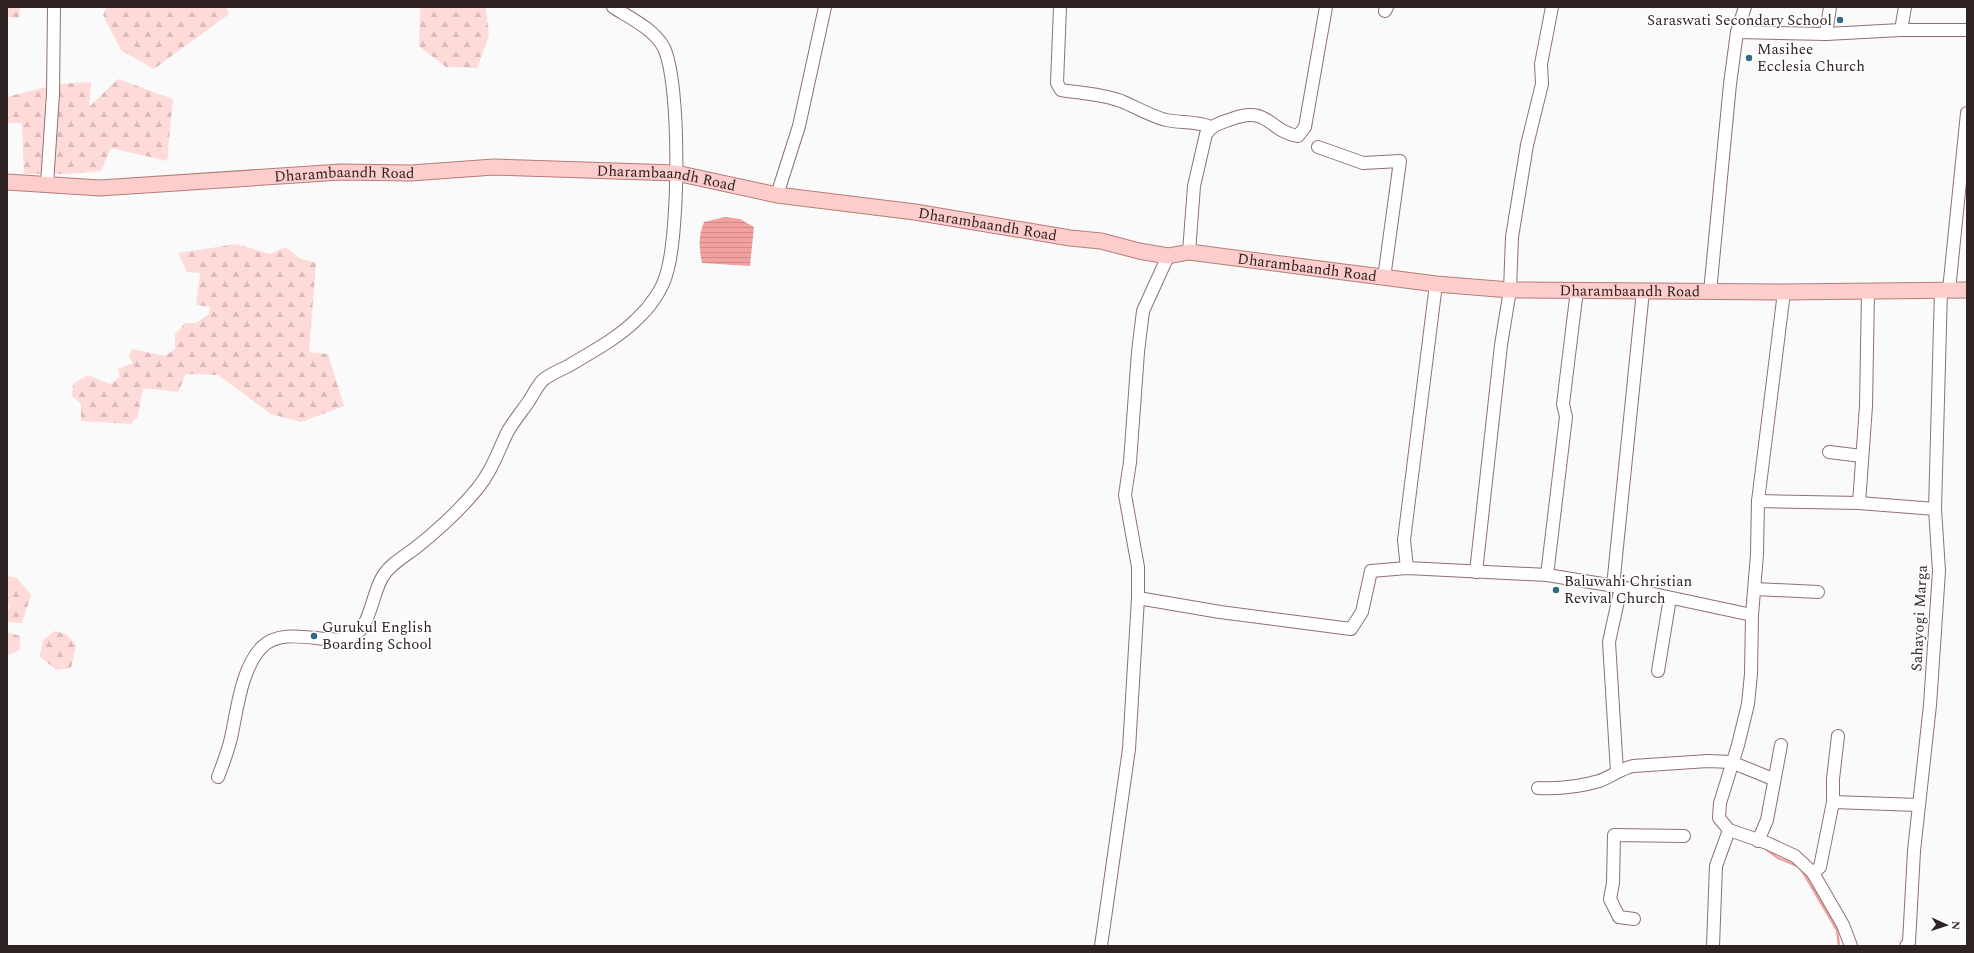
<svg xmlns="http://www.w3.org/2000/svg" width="1974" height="953" font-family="Spectral,serif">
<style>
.forest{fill:url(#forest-firs)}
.water{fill:url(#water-rules)}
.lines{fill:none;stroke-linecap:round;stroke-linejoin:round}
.stream{stroke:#f2a19f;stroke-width:2.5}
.minor-casing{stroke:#90706f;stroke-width:14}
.major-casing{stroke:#b47c7a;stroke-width:17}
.minor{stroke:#fff;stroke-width:12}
.major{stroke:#fdcdcc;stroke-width:15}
.poi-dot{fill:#326a84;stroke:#fff;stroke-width:1.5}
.labels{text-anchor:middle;stroke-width:3;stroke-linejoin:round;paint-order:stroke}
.poi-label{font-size:15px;fill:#2f2222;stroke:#fff;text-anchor:start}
.street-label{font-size:15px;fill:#2f2222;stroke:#fff}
</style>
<defs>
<pattern id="forest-firs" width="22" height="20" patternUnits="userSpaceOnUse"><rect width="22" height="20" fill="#fedad9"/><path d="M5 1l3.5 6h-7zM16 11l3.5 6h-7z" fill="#dabbba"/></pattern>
<pattern id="water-rules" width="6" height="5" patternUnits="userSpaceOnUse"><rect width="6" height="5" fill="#f2a19f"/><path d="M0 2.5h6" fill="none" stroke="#d08a89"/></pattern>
</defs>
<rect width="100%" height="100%" fill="#fafafa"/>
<g class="forest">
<polygon points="7,7 20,7 19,18 7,17"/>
<polygon points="107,7 226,7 229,14 154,69 121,50 103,15"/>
<polygon points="420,7 486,7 489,36 477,68 446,67 419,46"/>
<polygon points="118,79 173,99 167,161 111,148 101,171 68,174 24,174 22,123 7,123 7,97 58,84 91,82 89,107"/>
<polygon points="237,244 270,254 286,247 299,258 316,263 309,352 328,354 344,406 301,422 271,414 218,375 186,374 178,392 143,388 138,416 131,424 81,421 81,404 72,396 73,384 88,375 110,384 120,377 118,369 133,363 129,357 132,349 165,356 175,349 175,334 185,323 196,323 209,314 210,307 196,305 200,273 187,272 178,253"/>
<polygon points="7,576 17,578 31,595 22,623 7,622 7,610 10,607 7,603"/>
<polygon points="55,631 66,634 76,645 71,668 56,670 40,656 43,640"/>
<polygon points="7,632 20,636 20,650 7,656"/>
</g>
<path class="water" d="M725 217 740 219 754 227 750 266 702 263C699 248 698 237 704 222Z"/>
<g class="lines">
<polyline class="stream" points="1763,847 1778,858 1800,867 1837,930 1839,946"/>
<g class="minor-casing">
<g id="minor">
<path d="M1060 7 1057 83 1061 90C1081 93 1102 94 1121 101 1136 107 1150 116 1166 120 1181 123 1197 121 1211 127"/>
<polyline points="1385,11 1387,7"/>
<polyline points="1901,30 1905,7"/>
<polyline points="1737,32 1826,34 1901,30 1967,30"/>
<polyline points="1826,34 1830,7"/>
<polyline points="1318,147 1363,163 1400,161 1384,278"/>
<polyline points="47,184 53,94 54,7"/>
<polyline points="777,195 799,126 825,7"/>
<path d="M1189 252 1194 186 1206 134C1212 125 1220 123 1229 120 1270 104 1267 131 1298 136L1305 127 1326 7"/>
<polyline points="1949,290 1967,113"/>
<polyline points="1710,292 1730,84 1737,32 1745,7"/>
<polyline points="1784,292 1758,501 1757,554 1752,615 1751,674 1748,704 1738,745 1720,803 1719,818 1729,830 1767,843 1795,856 1813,873 1843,925 1851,946"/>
<polyline points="1829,452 1862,456"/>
<polyline points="1758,501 1859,503 1935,509"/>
<polyline points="1859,503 1866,406 1868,291"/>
<polyline points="1407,568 1404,540 1436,284"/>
<polyline points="1476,572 1501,345 1510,290 1512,237 1527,145 1542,84 1541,64 1552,7"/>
<polyline points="1547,575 1566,417 1563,404 1577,290"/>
<polyline points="1613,586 1643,291"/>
<polyline points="1755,589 1818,592"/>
<polyline points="1138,598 1220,612 1351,629 1362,612 1371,571 1407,568 1547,575 1621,587 1752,615"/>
<polyline points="1658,671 1670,598"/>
<polyline points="1617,772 1609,642 1621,587"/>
<path d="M218 777C223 764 228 751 231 738 237 711 241 668 262 647 286 623 334 649 355 635 370 626 373 591 383 576 391 563 407 555 418 546 439 529 460 510 477 489 492 471 498 451 508 431 514 421 522 411 529 401 533 395 537 386 543 380 550 374 561 370 570 365 593 351 618 338 637 319 650 307 663 289 667 272 679 232 681 85 664 48 654 29 630 18 613 7"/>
<path d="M1538 788C1559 789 1579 787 1599 781 1611 777 1620 769 1633 766L1708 761 1731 762 1773 779"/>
<polyline points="1833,802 1833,779 1838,736"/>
<polyline points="1758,841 1767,820 1781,745"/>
<polyline points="1813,873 1820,867 1833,802 1918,805"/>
<polyline points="1634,919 1619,917 1610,899 1613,883 1614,835 1684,836"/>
<polyline points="1101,946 1129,749 1138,598 1138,567 1125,495 1130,462 1138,352 1143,311 1168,256"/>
<polyline points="1713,946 1716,866 1729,830"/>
<polyline points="1906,946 1909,942 1914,851 1930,705 1939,571 1935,509 1941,290"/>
</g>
</g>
<g class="major-casing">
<g id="major">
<path id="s1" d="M7 182 100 188 341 172 411 173 494 167 676 173 777 195 915 212 1070 238 1101 241 1139 251 1168 256 1189 252 1436 284 1510 290 1784 292 1967 290"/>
</g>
</g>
<use href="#minor" class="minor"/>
<use href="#major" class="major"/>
</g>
<g class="poi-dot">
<circle cx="1840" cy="20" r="4"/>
<circle cx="1749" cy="58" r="4"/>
<circle cx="1556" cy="590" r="4"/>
<circle cx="314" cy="636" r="4"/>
</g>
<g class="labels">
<g class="poi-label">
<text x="1832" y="25" text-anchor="end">Saraswati Secondary School</text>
<text x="1757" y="54">Masihee<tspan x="1757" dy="17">Ecclesia Church</tspan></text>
<text x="1564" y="586">Baluwahi Christian<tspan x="1564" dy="17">Revival Church</tspan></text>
<text x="322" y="632">Gurukul English<tspan x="322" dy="17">Boarding School</tspan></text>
</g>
<g class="street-label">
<text dy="5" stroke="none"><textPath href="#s1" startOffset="338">Dharambaandh Road</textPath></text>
<text dy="5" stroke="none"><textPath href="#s1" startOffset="661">Dharambaandh Road</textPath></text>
<text dy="5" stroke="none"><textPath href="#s1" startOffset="986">Dharambaandh Road</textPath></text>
<text dy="5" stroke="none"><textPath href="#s1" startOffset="1310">Dharambaandh Road</textPath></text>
<text dy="5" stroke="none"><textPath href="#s1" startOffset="1634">Dharambaandh Road</textPath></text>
<text transform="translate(1919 618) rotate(-87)" y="5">Sahayogi Marga</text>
</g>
</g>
<rect width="1974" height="953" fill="none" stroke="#2f2222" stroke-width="16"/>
<g transform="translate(1946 925) rotate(93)" stroke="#ffffff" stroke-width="3" paint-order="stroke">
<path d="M0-3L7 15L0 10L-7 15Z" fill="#2f2222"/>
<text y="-6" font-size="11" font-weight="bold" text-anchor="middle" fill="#2f2222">N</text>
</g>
</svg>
